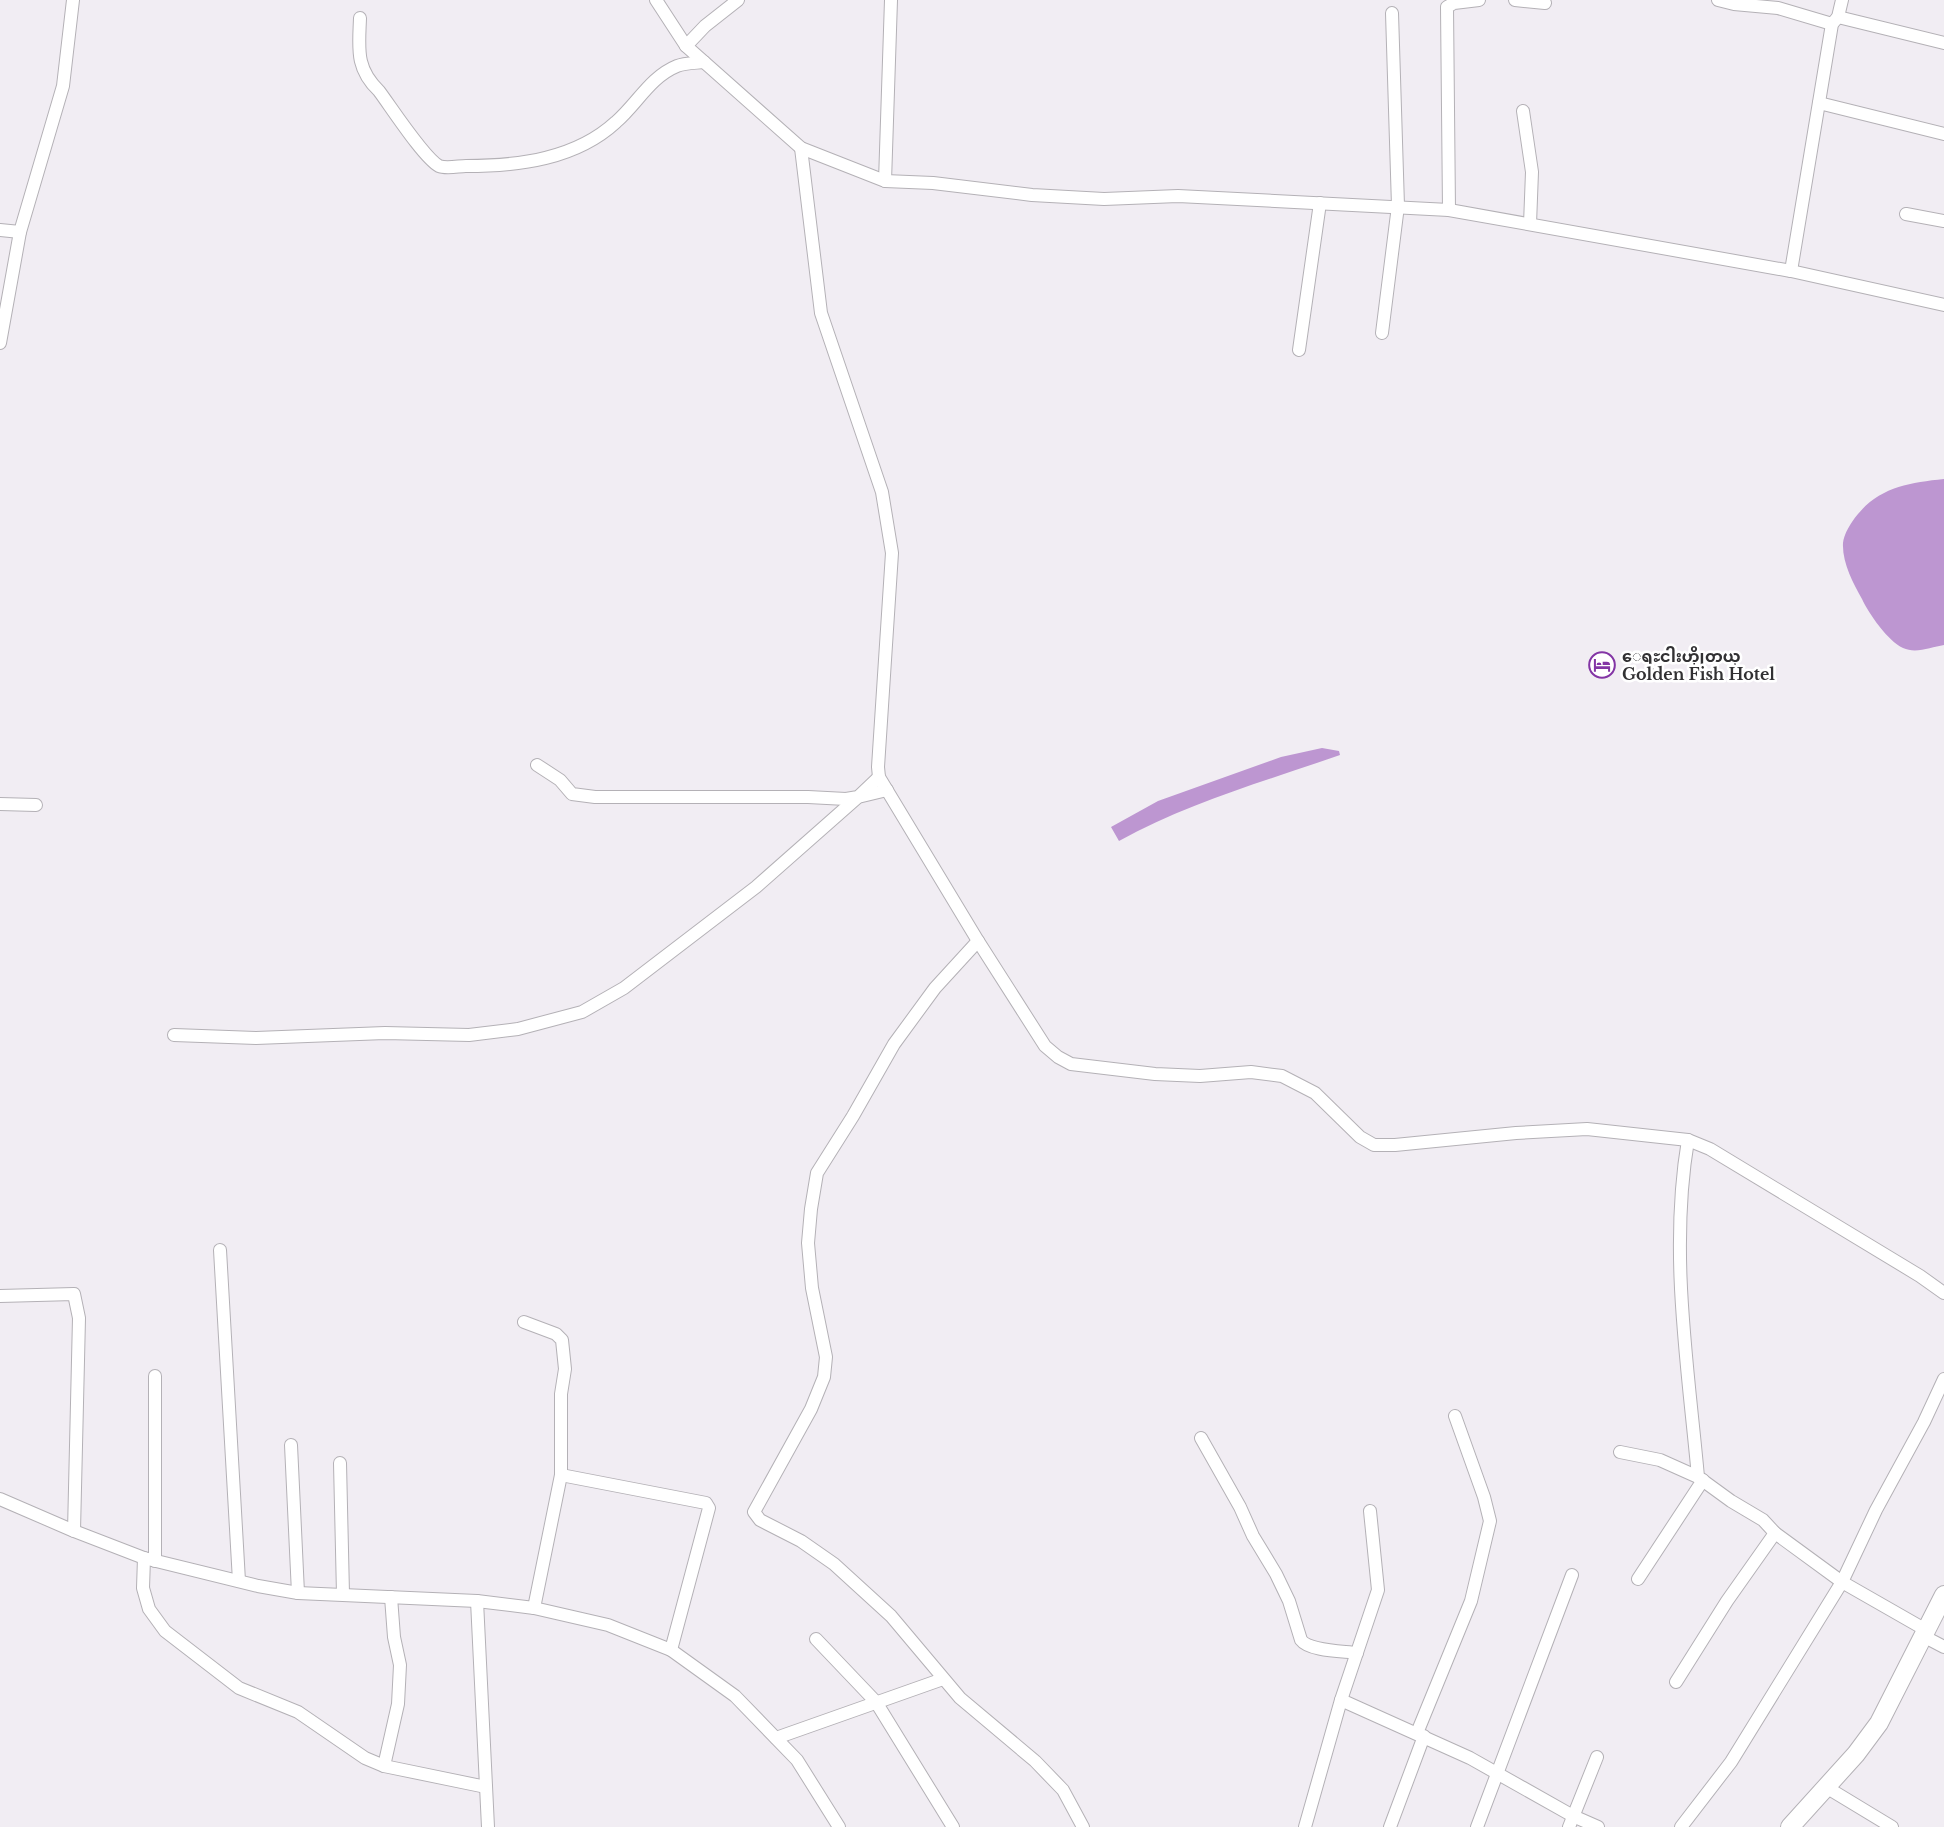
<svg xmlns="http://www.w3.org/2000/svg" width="1944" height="1827" font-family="'Libre Baskerville','Noto Sans Myanmar',serif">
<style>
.water{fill:#bd96d1}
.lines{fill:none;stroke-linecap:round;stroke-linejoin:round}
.minor-casing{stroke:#b4b1b6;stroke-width:14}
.highway-casing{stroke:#b4b1b6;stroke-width:20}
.minor{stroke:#fff;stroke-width:12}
.highway{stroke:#fff;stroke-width:18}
.labels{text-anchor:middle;stroke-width:5;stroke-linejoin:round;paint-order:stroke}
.poi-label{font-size:16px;font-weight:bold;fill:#323133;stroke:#fff;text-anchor:start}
</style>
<rect width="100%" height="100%" fill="#f1edf3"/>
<g class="water">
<path d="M1944 479V645C1931 647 1916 654 1903 648 1888 641 1869 614 1862 599 1853 583 1842 562 1843 543 1844 535 1848 528 1852 522 1875 488 1906 483 1944 479Z"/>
<path d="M1322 748 1339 751 1340 755C1266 781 1189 802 1119 841L1111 827 1158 801 1281 757Z"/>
</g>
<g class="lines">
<g class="minor-casing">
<g id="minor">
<polyline points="656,0 686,46 801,148 885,181 933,183 1032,195 1104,199 1178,196 1449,210 1791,271 1944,305"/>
<polyline points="1515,0 1545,3"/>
<polyline points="1718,0 1734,4 1778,8 1832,24"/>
<polyline points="1838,17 1944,43"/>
<path d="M360 18C359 48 355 68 379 91 391 107 424 158 439 166 446 169 459 166 466 166 519 166 576 159 616 122 637 104 650 77 677 66 684 63 695 63 704 62"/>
<polyline points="686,46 705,26 738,0"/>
<polyline points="1819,103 1944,134"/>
<polyline points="1523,111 1532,172 1530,224"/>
<polyline points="801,148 821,313 882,492 892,553 878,767 879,777 978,941 1045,1046 1058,1057 1071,1064 1155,1074 1200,1076 1251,1072 1282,1076 1315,1093 1360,1137 1374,1145 1395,1145 1516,1133 1587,1129 1688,1140 1710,1149 1920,1276 1944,1293"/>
<polyline points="885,181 891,0"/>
<polyline points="1449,210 1447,7 1454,3 1479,0"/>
<polyline points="1906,214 1944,221"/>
<polyline points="0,230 20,232"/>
<polyline points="1791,271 1832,24 1838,17 1842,0"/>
<polyline points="1382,333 1398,206 1392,13"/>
<polyline points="0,343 20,232 63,86 73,0"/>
<polyline points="1299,350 1320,203"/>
<polyline points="537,765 560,780 572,794 595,797 808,797 846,799 858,797 879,777"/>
<polyline points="0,804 36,805"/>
<polyline points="978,941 935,988 894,1044 853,1116 817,1173 811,1209 808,1243 812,1288 826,1357 824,1377 811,1409 754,1512 760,1520 801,1541 834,1564 891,1616 960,1698 1035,1761 1063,1790 1083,1827"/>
<polyline points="174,1035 256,1038 385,1033 469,1035 518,1029 582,1012 624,988 756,887 858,797 887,790"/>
<path d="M1688 1140C1669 1252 1688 1366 1698 1477"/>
<polyline points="220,1250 239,1581"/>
<polyline points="0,1296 74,1294 79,1318 74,1531"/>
<polyline points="524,1322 556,1334 562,1340 565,1369 561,1394 561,1475 534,1608"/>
<path d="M1201 1438 1240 1507 1253 1536 1276 1574 1289 1601 1301 1640C1309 1651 1342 1651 1357 1653"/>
<polyline points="291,1445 298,1593"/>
<polyline points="1620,1452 1660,1460 1698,1477 1731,1501 1763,1520 1775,1533 1842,1582 1926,1630"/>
<polyline points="340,1463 343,1594"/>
<polyline points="561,1475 706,1503 709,1508 671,1650"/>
<polyline points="0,1499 74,1531 144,1558 258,1586 298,1593 477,1601 534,1608 608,1625 671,1650 735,1696 797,1760 839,1827"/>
<polyline points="144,1558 143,1588 149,1609 165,1631 239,1688 298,1712 365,1758 384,1766 486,1787"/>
<polyline points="155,1561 155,1376"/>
<polyline points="1638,1579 1703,1480"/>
<polyline points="477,1601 488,1827"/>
<polyline points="1923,1636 1944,1647"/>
<polyline points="816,1639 876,1702 953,1827"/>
<polyline points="1676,1682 1727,1601 1775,1533"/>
<polyline points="1341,1700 1470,1758 1573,1816 1598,1827"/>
<polyline points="1417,1733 1471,1601 1490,1521 1484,1497 1455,1416"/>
<polyline points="776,1738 943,1679"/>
<polyline points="384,1766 398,1704 400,1665 394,1637 391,1597"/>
<polyline points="1826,1787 1892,1827"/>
<polyline points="1305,1827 1341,1700 1378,1590 1370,1511"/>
<polyline points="1390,1827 1424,1736"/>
<polyline points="1477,1827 1572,1575"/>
<polyline points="1569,1827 1597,1757"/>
<polyline points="1681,1827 1731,1762 1842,1582 1876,1510 1924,1422 1944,1379"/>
</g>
</g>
<g class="highway-casing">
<polyline id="highway" points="1790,1827 1856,1754 1879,1723 1944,1595"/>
</g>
<use href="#minor" class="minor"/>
<use href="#highway" class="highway"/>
</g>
<defs>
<g id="hotel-ring" transform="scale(1.35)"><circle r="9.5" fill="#fff" stroke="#8335a5" stroke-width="1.5"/><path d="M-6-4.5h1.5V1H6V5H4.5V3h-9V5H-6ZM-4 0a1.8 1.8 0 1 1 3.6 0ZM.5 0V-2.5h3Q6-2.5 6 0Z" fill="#8335a5"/></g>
</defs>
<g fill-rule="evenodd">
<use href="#hotel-ring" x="1602" y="665"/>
</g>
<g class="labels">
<g class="poi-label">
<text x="1622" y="662">ေရႊငါးဟိုုတယ္<tspan x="1622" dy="18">Golden Fish Hotel</tspan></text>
</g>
</g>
</svg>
